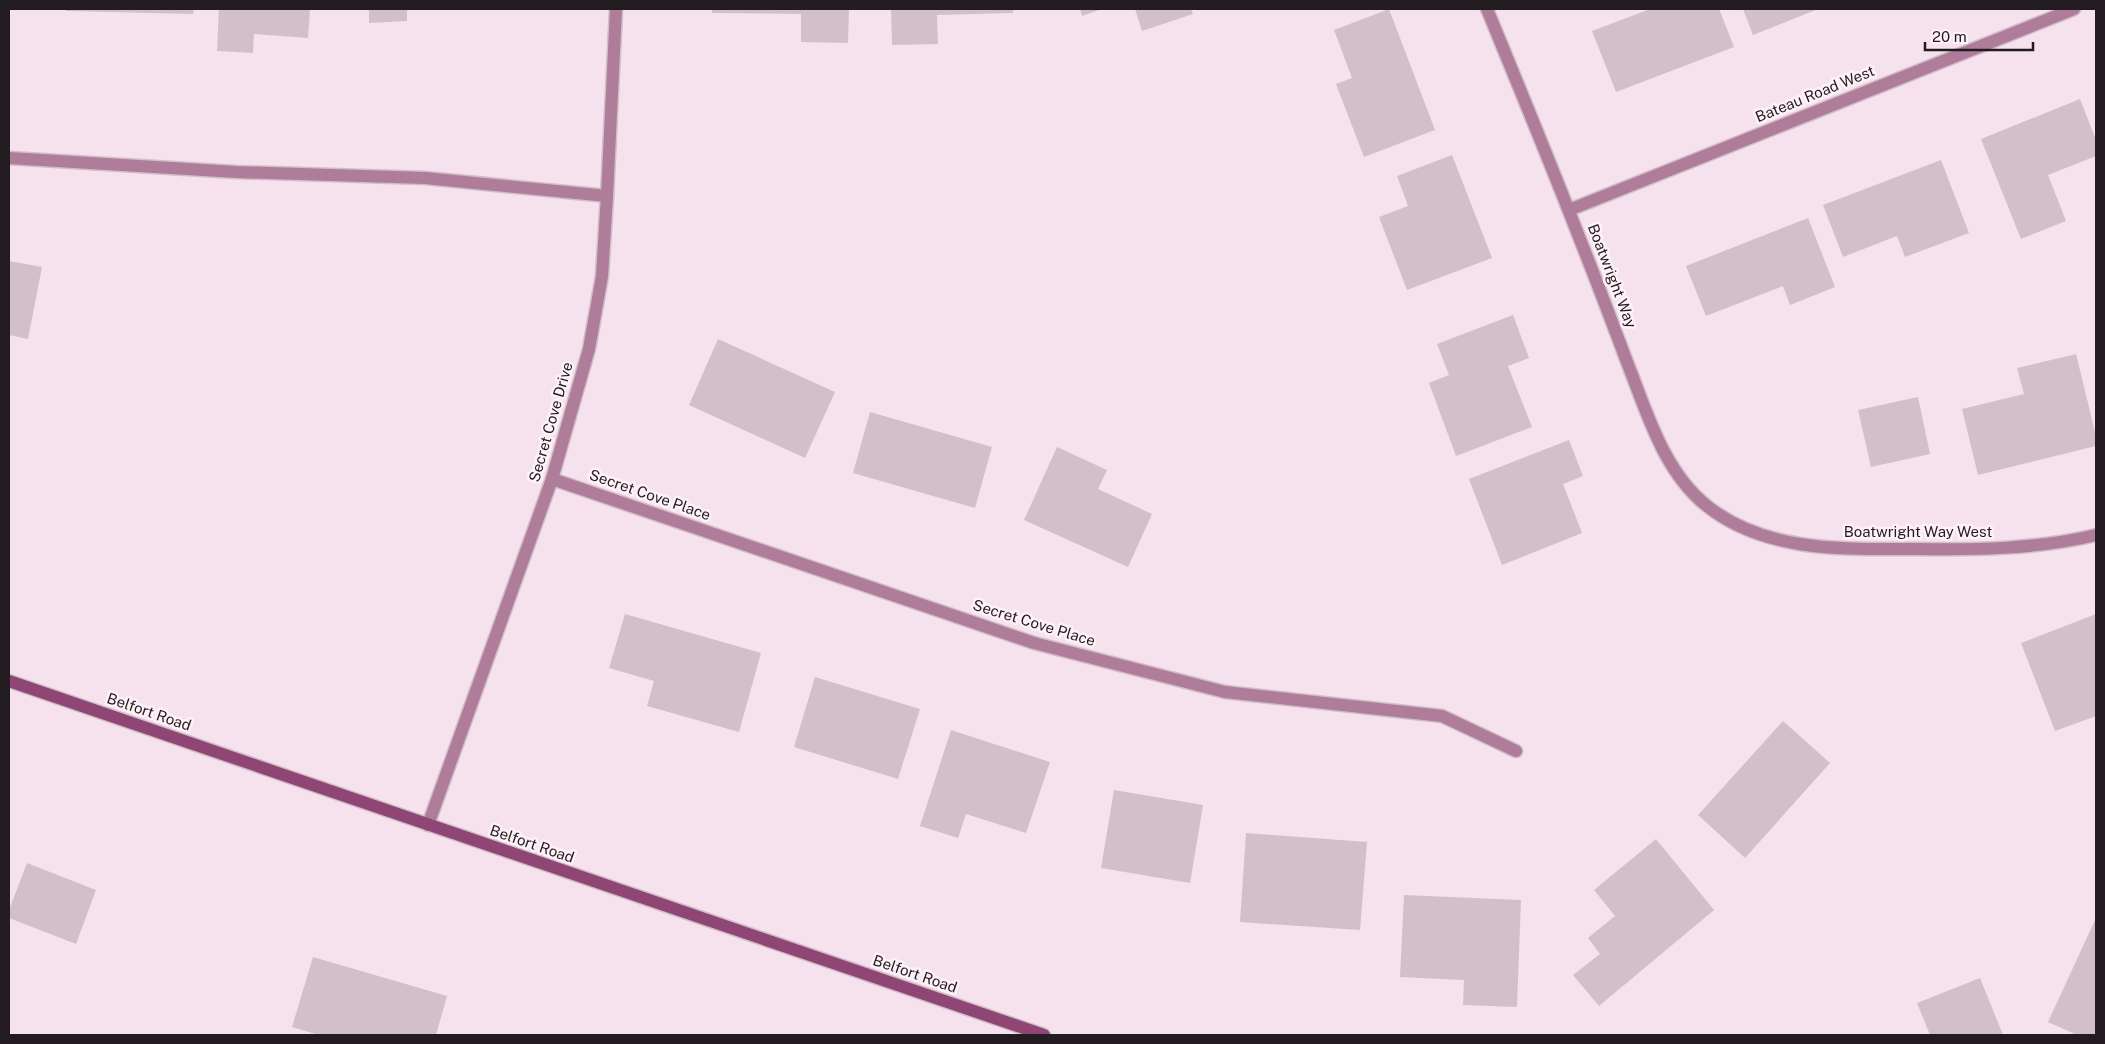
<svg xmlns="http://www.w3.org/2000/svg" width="2105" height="1044" font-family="'Public Sans',sans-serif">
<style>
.building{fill:#d3bfca}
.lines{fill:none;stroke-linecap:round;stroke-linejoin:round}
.lane-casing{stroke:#d0bec8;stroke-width:15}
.street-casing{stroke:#d0bec8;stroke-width:15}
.secondary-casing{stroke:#d0bec8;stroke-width:15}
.lane{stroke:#af7c9a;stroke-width:12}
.street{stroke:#af7c9a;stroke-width:12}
.secondary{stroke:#8f4674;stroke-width:12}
.labels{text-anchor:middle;stroke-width:5;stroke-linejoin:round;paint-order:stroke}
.street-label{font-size:15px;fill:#221b1f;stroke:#fef2f8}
</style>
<rect width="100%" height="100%" fill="#f6e2ed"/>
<g class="building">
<polygon points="66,9 194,9 193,14 66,11"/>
<polygon points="219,9 310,9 308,38 254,34 253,53 217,51"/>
<polygon points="369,9 407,9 407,21 369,23"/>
<polygon points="712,9 849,9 848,43 801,42 801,14 712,13"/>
<polygon points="891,9 1013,9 1013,13 937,15 938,44 892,45"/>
<polygon points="1080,9 1102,9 1082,16"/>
<polygon points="1135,9 1191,9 1193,14 1142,31"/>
<polygon points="1389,9 1435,130 1364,157 1336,84 1352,78 1334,30"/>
<polygon points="1650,9 1719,9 1734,47 1616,92 1592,31"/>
<polygon points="1743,9 1818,9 1753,35"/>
<polygon points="2080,99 2096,140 2096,156 2048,175 2066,221 2021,239 1981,139"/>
<polygon points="1452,155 1492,258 1407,290 1379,217 1408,206 1397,176"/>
<polygon points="1941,160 1969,233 1905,257 1897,236 1843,257 1823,205"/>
<polygon points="1808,218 1835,287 1790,305 1783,286 1706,316 1686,266"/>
<polygon points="9,261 42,267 28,339 9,335"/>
<polygon points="1513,315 1529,358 1508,366 1532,427 1456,456 1429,383 1449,375 1437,344"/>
<polygon points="718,339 835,392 805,458 689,405"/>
<polygon points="2076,354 2096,436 2096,446 1978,475 1962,409 2024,394 2017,368"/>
<polygon points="1918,397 1930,454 1871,467 1858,410"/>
<polygon points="870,412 992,447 975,508 853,473"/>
<polygon points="1569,440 1583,476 1563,484 1582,533 1502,565 1469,479"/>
<polygon points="1057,447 1107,470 1098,489 1152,514 1128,567 1024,520"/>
<polygon points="625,614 761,653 739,732 647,706 654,681 609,668"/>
<polygon points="2096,614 2096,716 2055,731 2021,643"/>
<polygon points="815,677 920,709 898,779 794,747"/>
<polygon points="1783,721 1830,763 1745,858 1698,815"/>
<polygon points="951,730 1050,762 1026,833 966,814 958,838 920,826"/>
<polygon points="1114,790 1203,805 1190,883 1101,868"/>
<polygon points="1246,833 1367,842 1360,930 1240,922"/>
<polygon points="1656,839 1714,910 1599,1006 1573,975 1600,954 1588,938 1615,916 1594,890"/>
<polygon points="27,863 96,890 76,944 9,918 9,910"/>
<polygon points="1404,895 1521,900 1517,1007 1463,1005 1464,980 1400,977"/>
<polygon points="2096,918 2096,1035 2077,1035 2048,1022"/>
<polygon points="313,957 447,996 436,1035 319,1035 292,1027"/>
<polygon points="1980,978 2003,1035 1930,1035 1917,1003"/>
</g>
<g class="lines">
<g class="lane-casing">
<polyline id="lane" points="9,158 236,172 425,178 607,196"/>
</g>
<g class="street-casing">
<g id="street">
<path d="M1487 9C1519 87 1551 164 1581 242 1597 282 1612 322 1627 362 1647 412 1663 471 1707 506 1766 553 1846 549 1917 549 1976 550 2038 549 2096 535"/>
<polyline points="1569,210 2074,9"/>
<polyline points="552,479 1034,643 1225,692 1442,716 1516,751"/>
<polyline points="428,825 552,479 589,349 602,276 607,196 616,9"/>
</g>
</g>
<g class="secondary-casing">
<polyline id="secondary" points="9,681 1044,1035"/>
</g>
<use href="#lane" class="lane"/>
<use href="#street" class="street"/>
<use href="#secondary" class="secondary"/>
</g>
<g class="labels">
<g class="street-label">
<text transform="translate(1815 94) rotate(-22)" y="5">Bateau Road West</text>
<text transform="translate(1612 276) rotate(69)" y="5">Boatwright Way</text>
<text transform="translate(551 422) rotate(-74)" y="5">Secret Cove Drive</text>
<text transform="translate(650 495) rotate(19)" y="5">Secret Cove Place</text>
<text x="1918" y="537">Boatwright Way West</text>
<text transform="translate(1034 623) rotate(17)" y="5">Secret Cove Place</text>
<text transform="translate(149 712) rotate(19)" y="5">Belfort Road</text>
<text transform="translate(532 844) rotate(19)" y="5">Belfort Road</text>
<text transform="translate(915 974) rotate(19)" y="5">Belfort Road</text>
</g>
</g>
<rect width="2105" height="1044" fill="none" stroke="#221b1f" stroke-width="20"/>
<path d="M1925 42v8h108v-8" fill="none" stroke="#221b1f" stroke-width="2.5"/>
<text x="1932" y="42" font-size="15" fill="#221b1f" stroke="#fef2f8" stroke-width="4" paint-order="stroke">20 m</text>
</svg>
